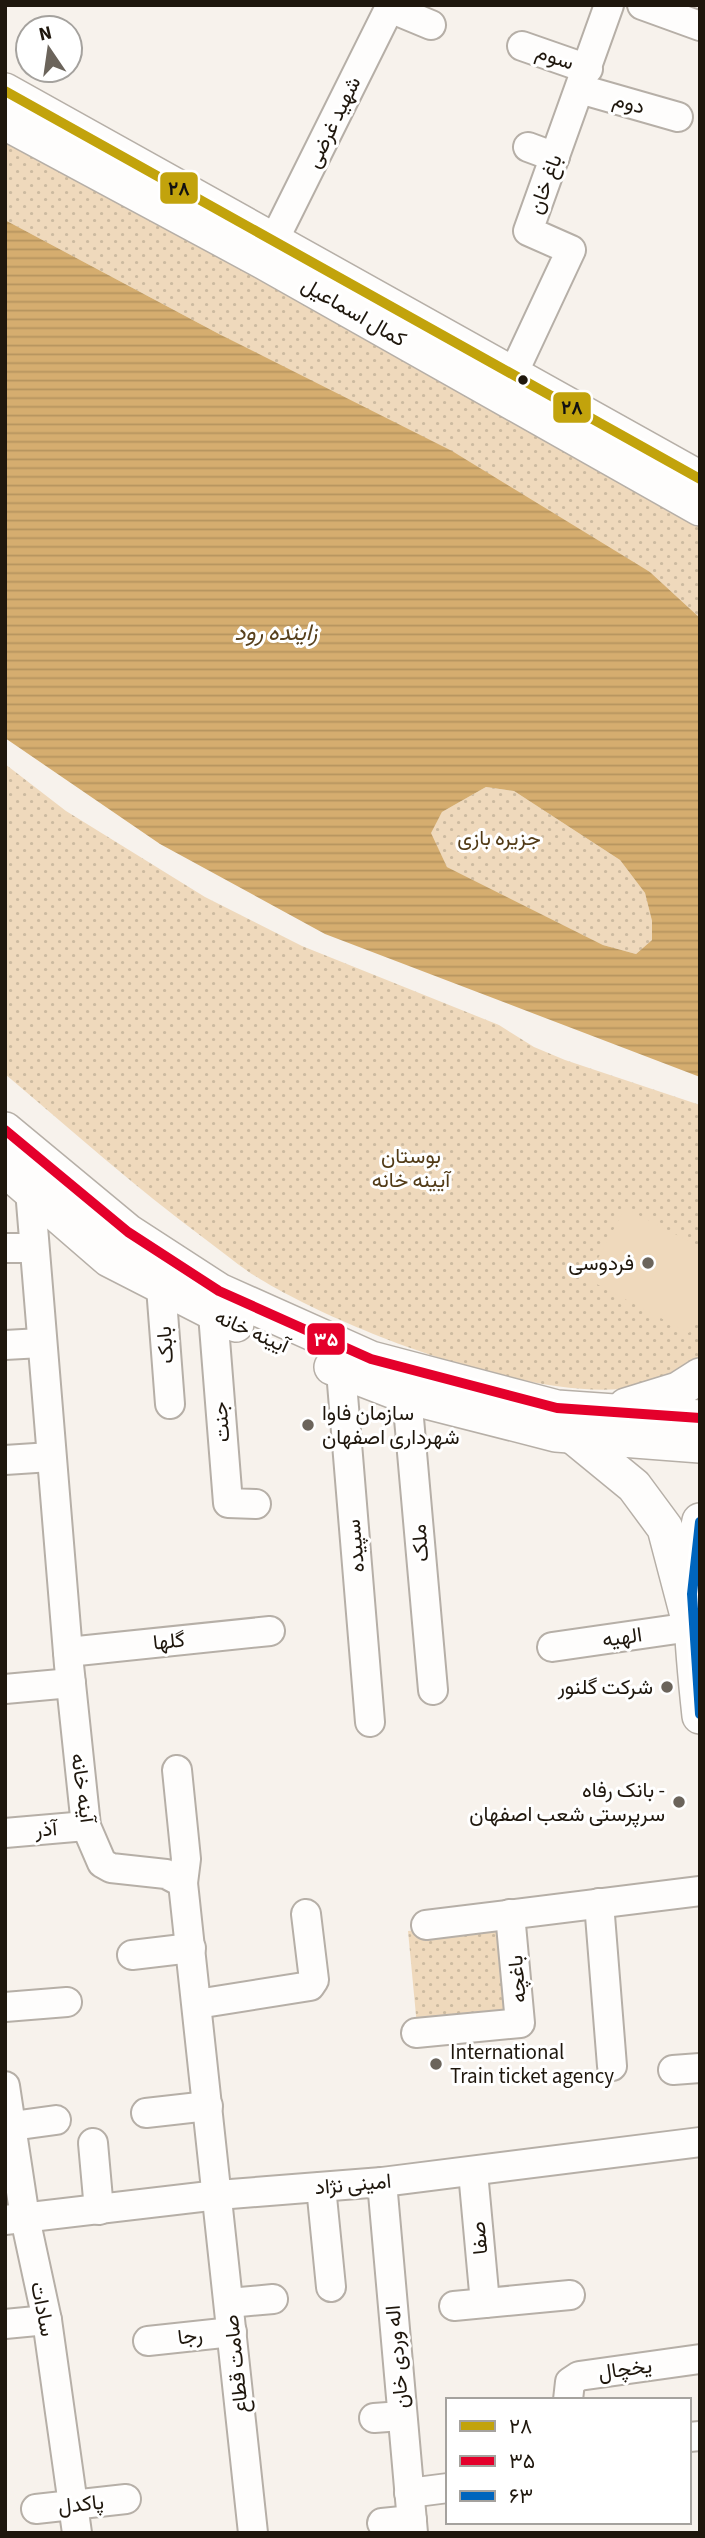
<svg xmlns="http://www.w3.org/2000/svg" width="705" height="2538" font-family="'Source Sans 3',Vazirmatn,sans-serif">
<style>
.grass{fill:url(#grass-dots)}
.pitch{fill:#efd9bc}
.water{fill:url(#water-rules);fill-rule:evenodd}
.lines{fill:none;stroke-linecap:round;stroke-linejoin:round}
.minor-casing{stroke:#b6afa7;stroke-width:32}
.major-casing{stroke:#b6afa7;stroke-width:38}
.minor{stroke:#fefdfc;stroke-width:28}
.major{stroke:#fefdfc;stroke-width:35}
.bus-1-casing{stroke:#fff;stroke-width:16}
.bus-2-casing{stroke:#fff;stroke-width:16}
.bus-3-casing{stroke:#fff;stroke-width:16}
.bus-1{stroke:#c2a30c;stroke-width:10}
.bus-2{stroke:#e4002b;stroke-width:10}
.bus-3{stroke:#0065bd;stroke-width:10}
.bus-dot{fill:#1f170d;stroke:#fff;stroke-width:2.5}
.poi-dot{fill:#6b645b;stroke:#fff;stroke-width:2.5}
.labels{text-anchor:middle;stroke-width:6;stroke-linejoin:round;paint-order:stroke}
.street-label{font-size:21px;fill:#1f170d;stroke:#fff}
.park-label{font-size:21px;fill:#523b17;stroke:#fff}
.poi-label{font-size:21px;fill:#1f170d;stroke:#fff;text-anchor:end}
.water-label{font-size:23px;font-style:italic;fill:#58411d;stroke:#fff}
.line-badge{stroke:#fff;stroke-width:2.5}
.badge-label{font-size:19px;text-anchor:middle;font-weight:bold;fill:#fff}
.pale-badge-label{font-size:19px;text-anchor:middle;font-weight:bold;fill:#111}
</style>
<defs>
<pattern id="grass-dots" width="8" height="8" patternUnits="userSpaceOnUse" patternTransform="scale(1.75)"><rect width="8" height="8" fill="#efd9bc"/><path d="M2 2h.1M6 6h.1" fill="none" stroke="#ccbaa0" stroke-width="1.8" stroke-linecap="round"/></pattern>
<pattern id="water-rules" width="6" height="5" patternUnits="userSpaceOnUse" patternTransform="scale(1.75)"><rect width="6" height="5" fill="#d5ad6f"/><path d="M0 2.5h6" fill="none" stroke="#b6945f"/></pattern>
</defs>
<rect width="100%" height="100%" fill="#f7f2ec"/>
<g class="grass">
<polygon points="5,127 700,511 700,618 650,572 221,335 5,220"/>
<path d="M5 764 66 811 205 897 302 946 499 1025 534 1047 565 1060 700 1105V1362C674 1375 650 1387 621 1389 523 1398 344 1330 260 1279 241 1268 223 1252 205 1239 135 1187 71 1130 5 1074Z"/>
<polygon points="486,787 514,791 620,860 645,893 652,921 652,940 636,954 603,945 447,867 430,833 442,812"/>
<polygon points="506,1920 515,2016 417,2026 408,1931"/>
</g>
<polygon class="pitch" points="625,1208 700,1247 700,1313 689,1333 587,1279"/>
<path class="water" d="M5 220 221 335 452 451 650 572 700 618V1077L325 934 160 844 5 738ZM486 787 514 791 620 860 645 893 652 921V940L636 954 603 945 447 867 431 833 442 812Z"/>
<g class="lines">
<g class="minor-casing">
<g id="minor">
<polyline points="642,5 700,26"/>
<polyline points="390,8 431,25"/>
<polyline points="522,46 588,69"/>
<polyline points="580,89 678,117"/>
<polyline points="528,147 555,157"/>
<polyline points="274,240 391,5"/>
<polyline points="504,393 571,250 528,231 609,5"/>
<polyline points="30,1190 69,1665 86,1826 102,1863 111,1868 166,1874 183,1883 253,2533"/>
<polyline points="5,1248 34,1248"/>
<polyline points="161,1287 170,1404"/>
<polyline points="213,1314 228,1503 256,1504"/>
<polyline points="5,1345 41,1343"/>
<polyline points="341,1371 370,1722"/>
<polyline points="407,1396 433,1690"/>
<polyline points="5,1460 51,1457"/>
<polyline points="552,1647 691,1627"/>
<polyline points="68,1652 270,1631"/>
<polyline points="5,1689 71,1683"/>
<polyline points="177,1770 186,1859 183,1883"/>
<polyline points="5,1833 86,1826"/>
<polyline points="599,1903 612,2066"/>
<polyline points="426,1925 700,1891"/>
<polyline points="132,1955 191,1948"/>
<polyline points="197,2004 310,1986 314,1980 306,1914"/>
<polyline points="5,2007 67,2002"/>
<polyline points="416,2033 520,2023 510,1914"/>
<polyline points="673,2070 700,2068"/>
<polyline points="5,2086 25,2218 47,2320 77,2533"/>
<polyline points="146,2113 208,2106"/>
<polyline points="5,2127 56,2120"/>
<polyline points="93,2143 99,2210"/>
<polyline points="473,2172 485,2303"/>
<polyline points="382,2182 413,2533"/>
<polyline points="321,2187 331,2287"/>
<polyline points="5,2220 218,2195 382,2182 700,2142"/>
<polyline points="229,2303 273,2299"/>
<polyline points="454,2306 570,2295"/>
<polyline points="5,2324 47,2320"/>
<polyline points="148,2341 232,2332"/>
<polyline points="568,2400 570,2382 579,2376 700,2359"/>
<polyline points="374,2418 402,2416"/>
<polyline points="689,2437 700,2436"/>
<polyline points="409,2493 448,2488"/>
<polyline points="36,2509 126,2499"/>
<polyline points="382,2523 412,2520"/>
</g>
</g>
<g class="major-casing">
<g id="major">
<polyline points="5,91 700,479"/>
<polyline points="5,122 263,261 700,508"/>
<polyline points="5,1130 128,1232 219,1291 371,1359 557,1408 700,1418"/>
<polyline points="5,1169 109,1259 236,1324"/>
<polyline points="332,1367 407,1396 556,1434 700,1445"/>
<polyline points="626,1406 678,1390 700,1376"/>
<polyline points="573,1436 634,1486 665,1528 691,1627"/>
<path d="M700 1521C686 1586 693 1651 700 1716"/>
</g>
</g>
<use href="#minor" class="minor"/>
<use href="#major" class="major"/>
<g class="bus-1-casing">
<polyline id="bus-1" points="5,91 700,479"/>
</g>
<g class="bus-2-casing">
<polyline id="bus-2" points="5,1130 128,1232 219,1291 371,1359 557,1408 700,1418"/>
</g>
<g class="bus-3-casing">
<polyline id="bus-3" points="700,1522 692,1594 700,1714"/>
</g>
<use href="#bus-1" class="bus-1"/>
<use href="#bus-2" class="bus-2"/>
<use href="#bus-3" class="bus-3"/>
</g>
<circle class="bus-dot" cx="523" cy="380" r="6"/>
<g class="poi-dot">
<circle cx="648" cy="1263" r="7"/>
<circle cx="308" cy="1425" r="7"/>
<circle cx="667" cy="1687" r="7"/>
<circle cx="679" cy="1802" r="7"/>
<circle cx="436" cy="2064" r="7"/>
</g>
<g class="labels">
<g class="street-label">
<text transform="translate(555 57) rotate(19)" y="7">سوم</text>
<text transform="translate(629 103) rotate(16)" y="7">دوم</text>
<text transform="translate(333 122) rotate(-64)" y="7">شهید غرضی</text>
<text transform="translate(545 184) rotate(-70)" y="7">باغ خان</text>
<text transform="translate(354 312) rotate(30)" y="7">کمال اسماعیل</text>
<text transform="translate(252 1331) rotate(24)" y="7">آیینه خانه</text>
<text transform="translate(165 1345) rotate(-94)" y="7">بابک</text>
<text transform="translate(221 1422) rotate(-94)" y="7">جنت</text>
<text transform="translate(420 1543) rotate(-95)" y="7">ملک</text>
<text transform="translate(355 1546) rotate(-95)" y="7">سپیده</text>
<text transform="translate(622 1637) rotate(-8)" y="7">الهیه</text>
<text transform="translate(169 1641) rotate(-6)" y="7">گلها</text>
<text transform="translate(83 1788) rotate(82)" y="7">آینه خانه</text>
<text transform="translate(46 1829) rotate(-5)" y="7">آذر</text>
<text transform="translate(517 1979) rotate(-95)" y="7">باغچه</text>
<text transform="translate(353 2184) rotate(-5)" y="7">امینی نژاد</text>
<text transform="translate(479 2238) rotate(-95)" y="7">صفا</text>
<text transform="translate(43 2309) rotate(79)" y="7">سادات</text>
<text transform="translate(190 2336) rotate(-7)" y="7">رجا</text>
<text transform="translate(397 2357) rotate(-95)" y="7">اله وردی خان</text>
<text transform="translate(236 2364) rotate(-96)" y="7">صامت قطاع</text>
<text transform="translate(625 2369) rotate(-8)" y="7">یخچال</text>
<text transform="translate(81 2504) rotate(-6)" y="7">پاکدل</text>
</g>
<g class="park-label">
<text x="499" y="845">جزیره بازی</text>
<text x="411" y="1163">بوستان<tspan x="411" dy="24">آیینه خانه</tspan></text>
</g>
<g class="poi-label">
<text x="634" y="1270">فردوسی</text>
<text x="322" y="1420" text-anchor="start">سازمان فاوا<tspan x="322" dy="24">شهرداری اصفهان</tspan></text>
<text x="653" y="1694">شرکت گلنور</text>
<text x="665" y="1797">بانک رفاه -<tspan x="665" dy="24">سرپرستی شعب اصفهان</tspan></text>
<text x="450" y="2059" text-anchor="start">International<tspan x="450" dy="24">Train ticket agency</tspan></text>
</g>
<g class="water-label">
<text x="276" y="640">زاینده رود</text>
</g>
</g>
<g class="line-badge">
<rect x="159" y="171" width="40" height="34" rx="7" fill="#c2a30c"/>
<rect x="552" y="391" width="40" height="33" rx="7" fill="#c2a30c"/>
<rect x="306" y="1322" width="40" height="34" rx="7" fill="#e4002b"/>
</g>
<g class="badge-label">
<text x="326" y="1346">۳۵</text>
</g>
<g class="pale-badge-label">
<text x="179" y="195">۲۸</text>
<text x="572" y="414">۲۸</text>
</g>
<rect width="705" height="2538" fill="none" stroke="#1f170d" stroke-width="14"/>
<rect x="446" y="2398" width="245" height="126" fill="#ffffff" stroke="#a5a29e" stroke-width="2"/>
<rect x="460" y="2421" width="35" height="10" fill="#c2a30c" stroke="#a5a29e" stroke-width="2"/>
<text x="509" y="2433" font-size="21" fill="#1f170d">۲۸</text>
<rect x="460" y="2456" width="35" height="10" fill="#e4002b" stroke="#a5a29e" stroke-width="2"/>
<text x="509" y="2468" font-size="21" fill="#1f170d">۳۵</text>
<rect x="460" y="2491" width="35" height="10" fill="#0065bd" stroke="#a5a29e" stroke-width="2"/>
<text x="509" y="2503" font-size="21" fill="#1f170d">۶۳</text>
<g transform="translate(49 49) rotate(347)"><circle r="33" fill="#ffffff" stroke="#a5a29e" stroke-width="2"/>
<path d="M0-5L12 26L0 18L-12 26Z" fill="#6b645b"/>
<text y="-10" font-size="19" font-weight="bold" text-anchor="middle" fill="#1f170d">N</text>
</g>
</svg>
